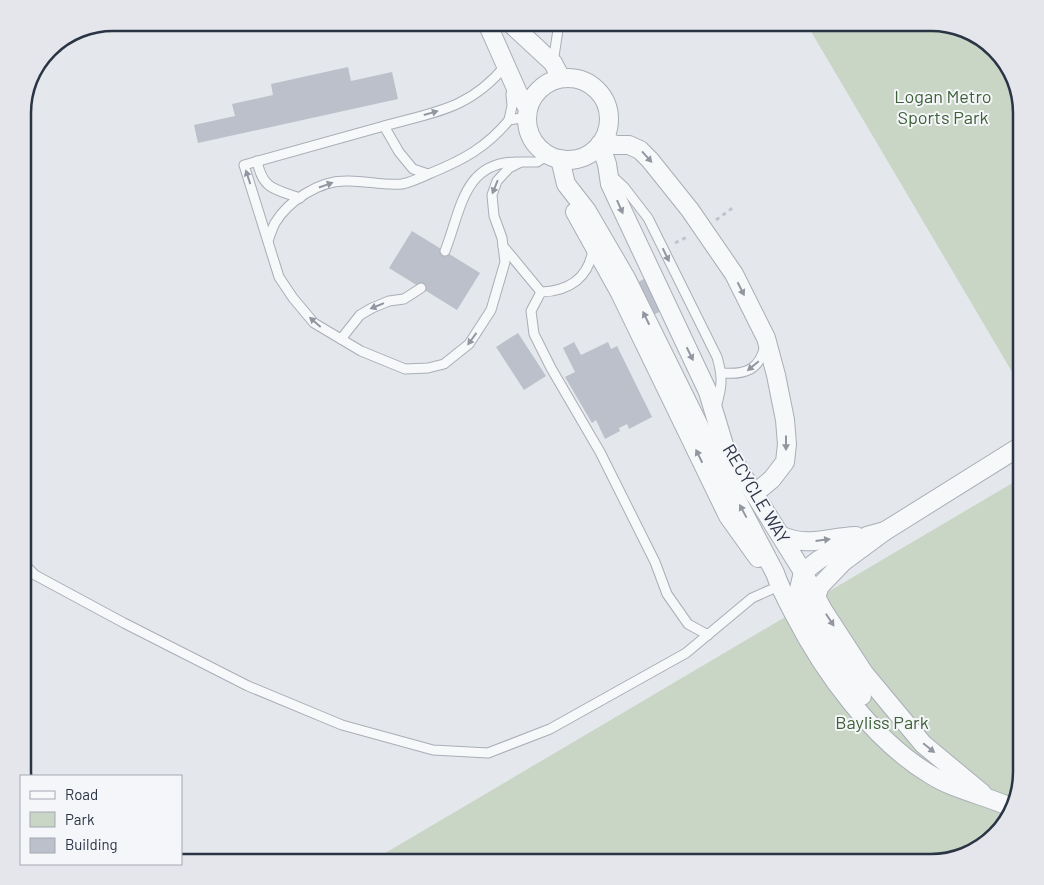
<svg xmlns="http://www.w3.org/2000/svg" width="1044" height="885" font-family="Barlow,sans-serif">
<style>
.green{fill:#c9d6c5}
.building{fill:#bbc0ca}
.lines{fill:none;stroke-linecap:round;stroke-linejoin:round}
.service-casing{stroke:#a9aeb7;stroke-width:11}
.minor-casing{stroke:#a9aeb7;stroke-width:20}
.path{stroke:#c2c5cb;stroke-width:3;stroke-dasharray:4 4;stroke-linecap:butt}
.service{stroke:#f7f8fa;stroke-width:9}
.minor{stroke:#f7f8fa;stroke-width:18}
.oneway{fill:#9196a0}
.labels{text-anchor:middle;stroke-width:4;stroke-linejoin:round;paint-order:stroke}
.park-label{font-size:18px;fill:#3f6138;stroke:#f4f6f9}
.street-label{font-size:18px;fill:#2b3445;stroke:#f4f6f9}
.rim{fill:none;stroke:#2b3445;stroke-width:2.5}
</style>
<rect width="100%" height="100%" fill="#e4e7ec"/>
<g class="green">
<polygon points="806,23 931,23 991,45 1014,78 1021,114 1021,387"/>
<polygon points="1021,478 1021,772 999,832 966,855 930,862 370,862"/>
</g>
<g class="building">
<polygon points="348,67 351,81 392,72 398,99 198,143 194,125 235,116 232,104 273,95 271,84"/>
<polygon points="412,231 480,273 457,310 389,268"/>
<polygon points="647,277 664,310 653,315 637,283"/>
<polygon points="518,333 546,376 524,390 496,347"/>
<polygon points="574,342 581,355 608,342 611,349 617,346 652,417 629,429 627,424 619,428 620,431 605,439 596,420 592,423 565,377 575,372 563,348"/>
</g>
<g class="lines">
<g class="service-casing">
<g id="service">
<polyline points="553,63 559,23"/>
<polyline points="509,120 512,106 511,94 513,88"/>
<path d="M384 126C435 112 470 109 506 65"/>
<path d="M257 161C263 190 275 189 300 198"/>
<polyline points="428,174 413,169 399,152 384,126 244,165 279,277 293,298 314,323 361,351 405,369 428,368 444,364 469,344 491,310 505,262 502,238 494,216 492,195 497,181 509,168 521,162 537,162 548,155"/>
<path d="M610 174 624 187 648 218 717 357C723 377 722 387 716 407"/>
<path d="M268 241C270 235 272 229 275 223 288 201 319 181 345 181 364 180 383 186 402 184 412 182 422 177 431 173 463 160 487 147 509 120L527 117"/>
<path d="M503 246 541 292C570 291 589 277 593 249"/>
<path d="M445 251C461 211 463 161 518 162"/>
<polyline points="541,292 531,311 534,334 551,368 600,452 655,562 667,594 688,624 708,635"/>
<polyline points="341,339 360,315 372,308 389,301 404,299 421,288"/>
<path d="M722 373C745 375 760 370 765 345"/>
<polyline points="23,563 35,575 124,623 248,686 342,725 433,750 488,753 550,729 686,653 752,598 779,586"/>
</g>
</g>
<g class="minor-casing">
<g id="minor">
<polyline points="487,23 518,93 528,108"/>
<polyline points="510,23 553,63 561,78"/>
<circle cx="568" cy="119" r="41"/>
<polyline points="604,139 615,145 629,145 640,150 650,160 690,210 734,274 766,338 776,375 785,420 787,444 785,462 772,479 754,494"/>
<polyline points="600,144 607,164 610,184 708,392 724,445 803,572 823,610 864,673 923,744 982,793"/>
<path d="M560 159 566 184 587 211 626 278 716 460 775 573C780 588 787 601 794 614 824 673 874 741 931 775 955 790 983 795 1008 806"/>
<polyline points="575,212 620,293 728,516 758,558"/>
<path d="M780 535C808 548 827 537 856 536"/>
<polyline points="816,597 820,586 843,562 885,531 1021,446"/>
<polyline points="862,696 833,657 801,600 799,589 803,572 820,559 867,536 885,531"/>
</g>
</g>
<g class="path">
<polyline points="716,220 734,207"/>
<polyline points="675,243 687,237"/>
</g>
<use href="#service" class="service"/>
<use href="#minor" class="minor"/>
</g>
<defs><path id="oneway-solid" d="M-6-.8H1V-3.2L6.5 0L1 3.2V.8H-6Z" transform="scale(1.25)"/></defs>
<g class="oneway">
<use href="#oneway-solid" transform="translate(431 113) rotate(-16)"/>
<use href="#oneway-solid" transform="translate(647 157) rotate(48)"/>
<use href="#oneway-solid" transform="translate(248 177) rotate(-108)"/>
<use href="#oneway-solid" transform="translate(326 185) rotate(-19)"/>
<use href="#oneway-solid" transform="translate(495 187) rotate(112)"/>
<use href="#oneway-solid" transform="translate(620 207) rotate(66)"/>
<use href="#oneway-solid" transform="translate(666 255) rotate(64)"/>
<use href="#oneway-solid" transform="translate(741 289) rotate(63)"/>
<use href="#oneway-solid" transform="translate(377 306) rotate(158)"/>
<use href="#oneway-solid" transform="translate(646 318) rotate(-116)"/>
<use href="#oneway-solid" transform="translate(315 322) rotate(-139)"/>
<use href="#oneway-solid" transform="translate(472 339) rotate(126)"/>
<use href="#oneway-solid" transform="translate(690 354) rotate(64)"/>
<use href="#oneway-solid" transform="translate(753 366) rotate(140)"/>
<use href="#oneway-solid" transform="translate(786 443) rotate(90)"/>
<use href="#oneway-solid" transform="translate(699 456) rotate(-116)"/>
<use href="#oneway-solid" transform="translate(743 511) rotate(-118)"/>
<use href="#oneway-solid" transform="translate(823 540) rotate(-7)"/>
<use href="#oneway-solid" transform="translate(830 620) rotate(57)"/>
<use href="#oneway-solid" transform="translate(929 748) rotate(39)"/>
</g>
<g class="labels">
<g class="park-label">
<text x="943" y="103">Logan Metro<tspan x="943" dy="21">Sports Park</tspan></text>
<text x="882" y="729">Bayliss Park</text>
</g>
<g class="street-label">
<text transform="translate(756 494) rotate(59)" y="6">RECYCLE WAY</text>
</g>
</g>
<path d="M0 0H1044V885H0ZM113 31H931A82 82 0 0 1 1013 113V772A82 82 0 0 1 931 854H113A82 82 0 0 1 31 772V113A82 82 0 0 1 113 31Z" fill="#e4e6eb" fill-rule="evenodd"/>
<path class="rim" d="M113 31H931A82 82 0 0 1 1013 113V772A82 82 0 0 1 931 854H113A82 82 0 0 1 31 772V113A82 82 0 0 1 113 31Z"/>
<rect x="20" y="775" width="162" height="90" fill="#f4f6f9" stroke="#a4a8b1"/>
<rect x="30" y="791" width="25" height="8" fill="#f7f8fa" stroke="#a4a8b1"/>
<text x="65" y="800" font-size="15" fill="#2b3445">Road</text>
<rect x="30" y="812" width="25" height="15" fill="#c9d6c5" stroke="#a4a8b1"/>
<text x="65" y="825" font-size="15" fill="#2b3445">Park</text>
<rect x="30" y="838" width="25" height="15" fill="#bbc0ca" stroke="#a4a8b1"/>
<text x="65" y="850" font-size="15" fill="#2b3445">Building</text>
</svg>
